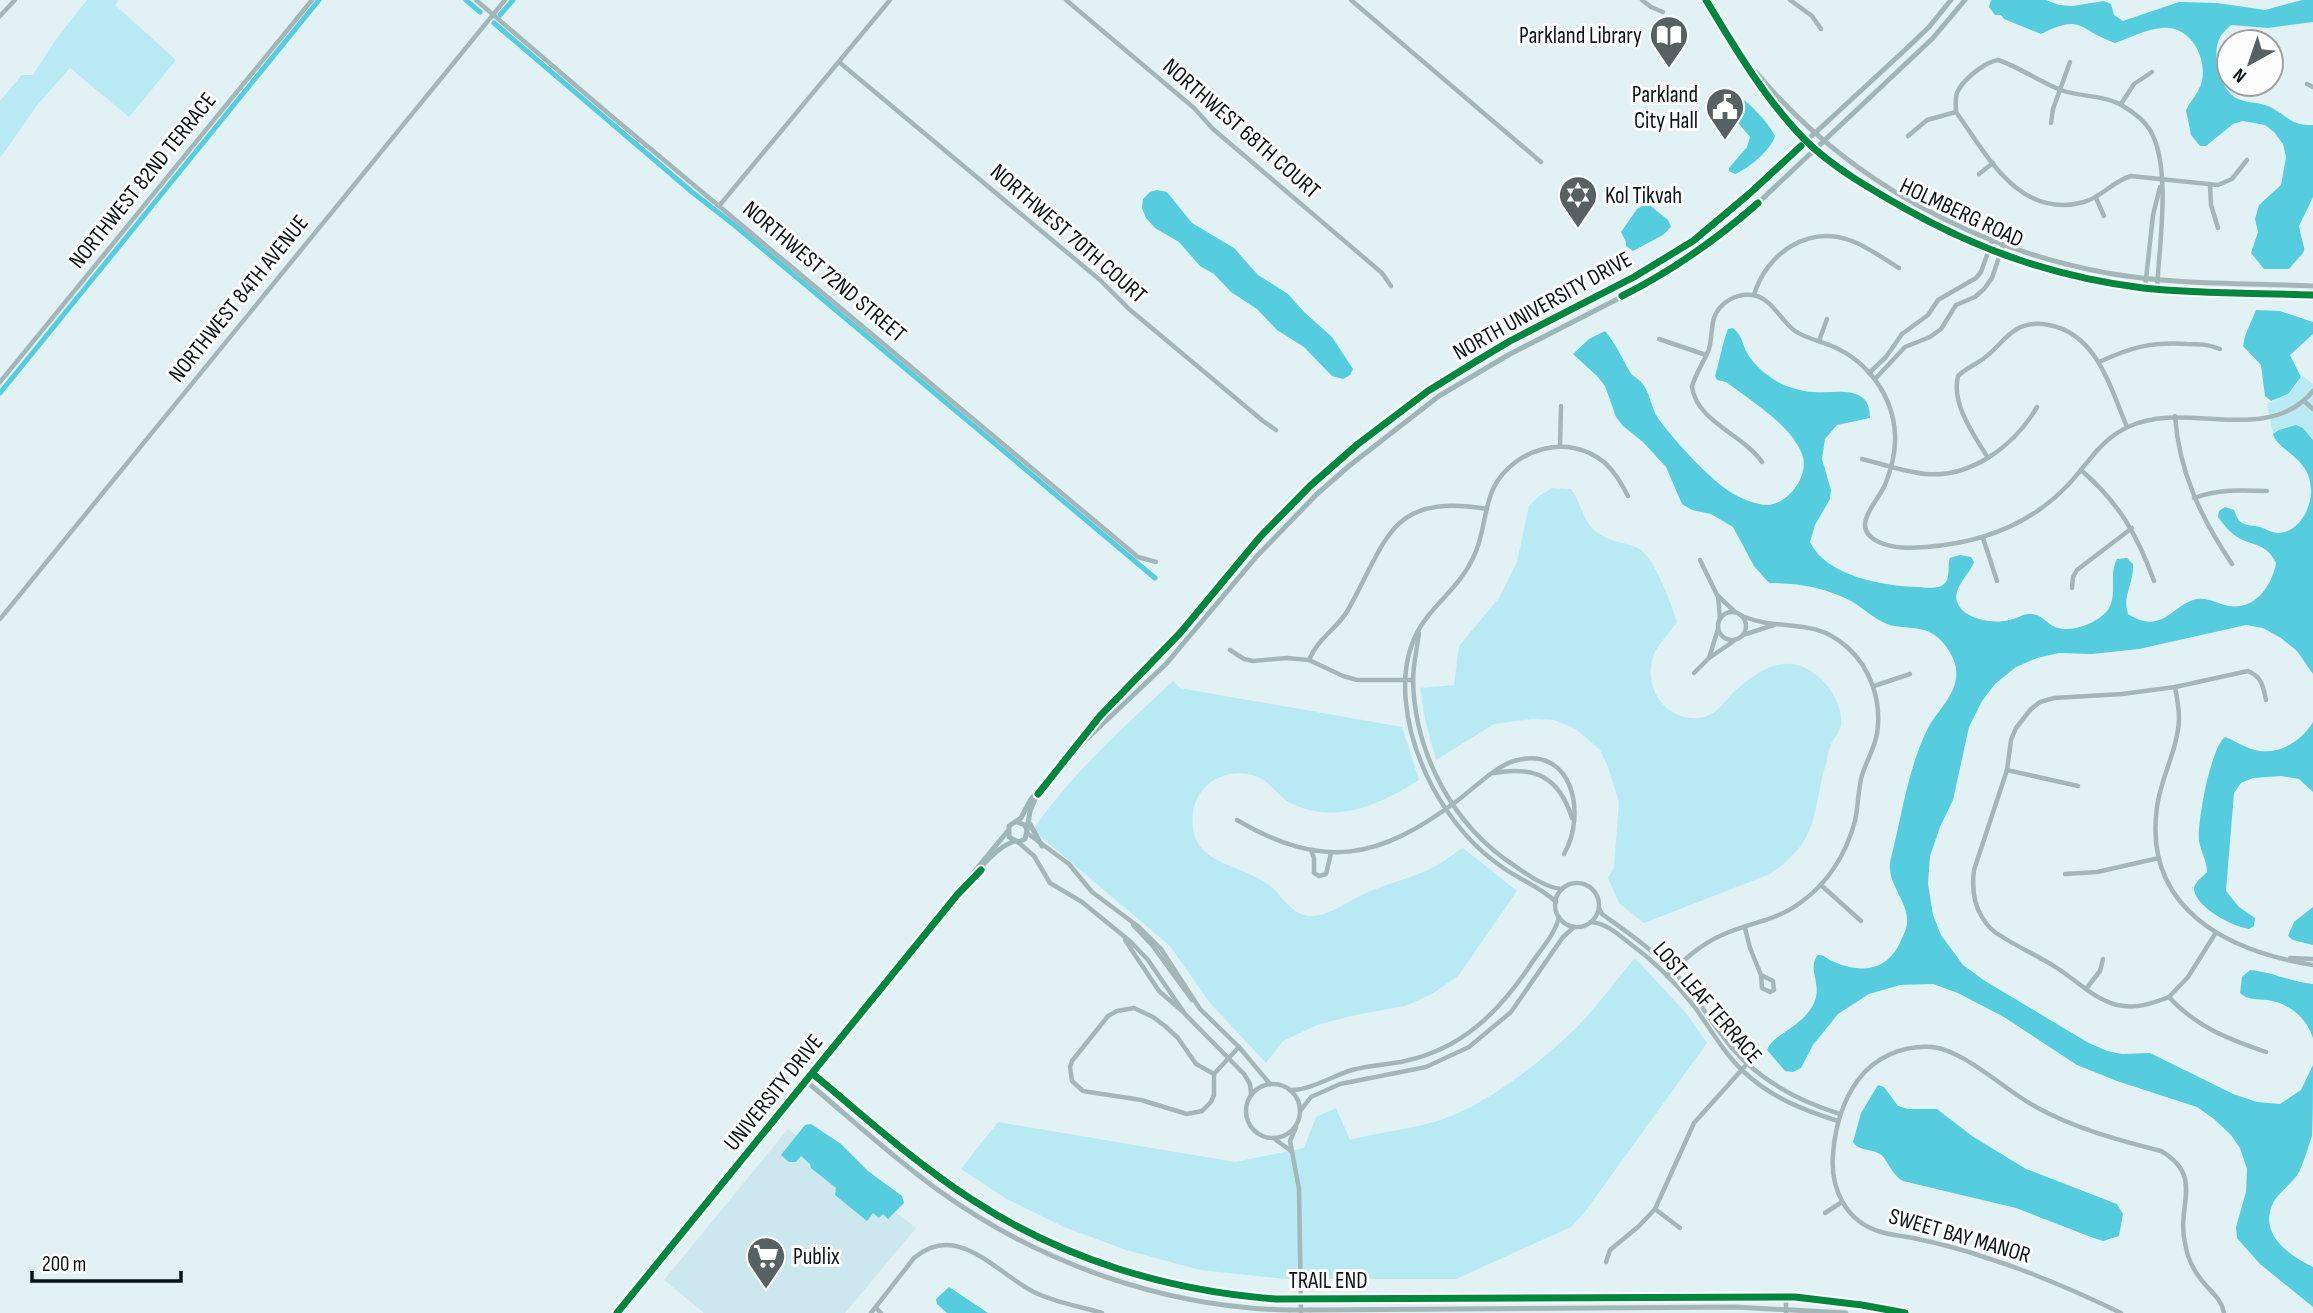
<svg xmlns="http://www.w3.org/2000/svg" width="2313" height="1313" font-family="'Sofia Sans Condensed',sans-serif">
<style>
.built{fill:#cce7ed}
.green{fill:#b8eaf3}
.water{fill:#55cddf}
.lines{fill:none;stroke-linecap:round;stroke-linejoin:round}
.canal{stroke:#55cddf;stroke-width:5}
.minor{stroke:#a5b6b9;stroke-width:4.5}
.tertiary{stroke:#a5b6b9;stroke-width:5}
.secondary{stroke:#a0b5b8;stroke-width:5}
.tertiary-bridge{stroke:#a5b6b9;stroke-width:5}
.cycleway-casing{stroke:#fdfdfd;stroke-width:11}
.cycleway{stroke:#00873e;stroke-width:7}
.labels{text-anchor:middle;stroke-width:6;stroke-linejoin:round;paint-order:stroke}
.poi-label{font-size:23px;fill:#091315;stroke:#fdfdfd;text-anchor:end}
.street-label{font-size:23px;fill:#091315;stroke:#fdfdfd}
</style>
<rect width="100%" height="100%" fill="#e1f1f4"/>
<polygon class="built" points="788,1129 916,1228 845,1313 704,1313 664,1280"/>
<g class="green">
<polygon points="87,0 118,0 115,5 176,60 129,117 70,68 38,104 0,158 0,101 22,75 33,75 57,38"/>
<path d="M2303 376 2313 384V440C2304 423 2288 423 2273 434L2267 404 2288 394Z"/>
<path d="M1552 488 1571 489C1581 502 1582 520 1595 531 1607 541 1622 542 1636 547 1654 554 1671 604 1677 622 1671 631 1655 648 1653 657 1643 687 1665 721 1699 718 1717 716 1724 701 1736 690 1762 667 1789 651 1820 678 1832 689 1843 708 1841 725 1840 732 1834 738 1831 744 1828 752 1827 762 1824 770 1812 819 1817 842 1770 874L1644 923 1619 903 1608 878 1614 867 1619 802 1608 767 1600 750 1576 729 1554 720 1532 719 1494 724 1436 760 1425 719 1420 688 1454 685 1459 646 1499 598 1517 562 1529 506 1539 496Z"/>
<path d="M1173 681 1180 688 1402 727 1419 780C1379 805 1336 825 1290 803 1281 798 1274 788 1266 782 1251 771 1232 771 1216 779 1203 786 1195 798 1193 812 1187 866 1236 861 1269 885 1281 894 1292 916 1310 916 1329 916 1342 905 1358 897 1378 886 1402 881 1423 872 1437 867 1450 856 1463 848L1517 891 1458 976 1432 994 1405 1006 1355 1015 1317 1025 1283 1041 1266 1063 1210 1003 1170 946 1033 830C1071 774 1124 727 1173 681Z"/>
<path d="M1635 958 1686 1013 1707 1043 1584 1213 1571 1227 1456 1279H1287L1200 1270 1126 1250 1064 1227 1005 1198 961 1169 998 1122 1235 1162 1304 1148 1316 1117 1336 1108 1350 1140C1378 1132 1407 1130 1434 1122 1482 1109 1541 1062 1576 1028 1597 1007 1615 981 1635 958Z"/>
</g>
<g class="water">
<path d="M1991 0H2046L2059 5 2072 6 2104 1 2111 4 2114 15 2123 21 2179 2 2217 3 2265 10 2302 0H2313V22L2268 28 2231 25C2226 30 2220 35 2218 42 2213 59 2220 88 2236 98 2245 103 2258 102 2268 106 2286 114 2290 126 2313 125V197L2299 226C2305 258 2310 244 2289 269H2264L2251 253 2258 232 2255 219 2259 205 2281 185 2286 157 2283 144 2274 132 2265 125 2243 121 2233 124 2206 146H2200L2191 135 2186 110C2191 100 2199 93 2202 81 2207 57 2190 25 2162 28 2146 29 2130 38 2115 43 2077 30 2084 13 2041 34L2004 19 2001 15H1995L1989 7Z"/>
<path d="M1730 93C1744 95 1769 123 1775 136 1771 150 1748 169 1735 174L1729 171V168L1747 147 1750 137 1723 105 1725 97Z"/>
<polygon points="1157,190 1167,192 1192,223 1234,248 1258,275 1288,294 1304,312 1332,337 1353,369 1350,375 1343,379 1332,376 1304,347 1277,330 1257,309 1231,292 1214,274 1200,266 1179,242 1155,228 1146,218 1142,208 1143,199 1150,192"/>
<polygon points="1647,203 1668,220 1671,227 1663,235 1633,251 1626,246 1626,242 1621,232 1637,209"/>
<polygon points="2256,310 2280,311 2313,322 2313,334 2290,355 2301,377 2288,394 2271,401 2265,396 2261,365 2243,346 2245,336"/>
<path d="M1733 328C1745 339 1741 344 1749 356 1758 370 1777 384 1793 388 1799 390 1807 392 1814 392 1836 394 1870 383 1870 418L1837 425 1825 439 1822 459 1831 490 1830 499 1815 525 1810 542C1826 576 1883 586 1917 587 1925 587 1938 590 1944 584 1951 579 1947 566 1950 558L1960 555 1971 557 1974 562C1969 576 1949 590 1959 606 1968 620 1994 624 2009 620 2016 619 2022 614 2029 614 2040 613 2044 621 2053 626 2067 634 2092 625 2103 615 2121 600 2107 577 2117 559L2127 558 2133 564C2134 585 2122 594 2128 614 2163 636 2172 604 2197 599 2208 597 2218 604 2229 606 2255 610 2272 586 2276 563 2266 543 2256 547 2239 538 2230 533 2224 525 2218 517L2219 511 2225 507 2234 510C2240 529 2247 523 2263 528 2268 530 2273 533 2278 533 2298 533 2312 508 2311 490 2310 456 2278 452 2273 434L2279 430 2296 425 2303 428 2313 440V674L2297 651 2281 638 2263 628 2246 625 2139 649 2092 654 2059 653 2037 658 2016 667 1995 684 1982 701 1969 727 1953 800 1940 827 1930 856 1928 884 1933 915 1941 935 1963 965 1985 981 2087 1042 2107 1051 2122 1054 2150 1053 2233 1094 2257 1102 2280 1104 2301 1090 2313 1065C2313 1082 2313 1121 2312 1136 2309 1145 2303 1164 2299 1172 2293 1183 2281 1190 2274 1201 2257 1233 2288 1255 2313 1267V1307L2260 1264 2237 1238 2236 1227 2246 1192 2247 1169 2240 1148 2231 1135 2214 1119 2197 1107 2117 1081 2077 1065 2004 1017 1958 993 1933 984 1900 985 1869 994 1838 1014 1813 1045 1801 1068 1793 1072 1785 1071 1767 1050C1773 1034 1803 1027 1814 1003 1823 983 1806 969 1818 955 1825 955 1825 958 1832 961 1849 969 1872 973 1887 960 1894 954 1899 946 1902 938 1904 934 1907 928 1907 923 1909 900 1884 882 1891 858 1902 815 1908 769 1927 730 1937 710 1959 694 1956 669 1956 662 1949 650 1945 645 1927 622 1907 631 1887 624 1874 619 1863 608 1851 601 1825 587 1798 583 1769 583L1754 566 1733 527 1711 514 1692 510 1682 504 1666 467 1643 442 1623 426 1616 417 1605 386 1597 376 1573 354 1589 339 1605 331C1616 344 1622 358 1630 372 1633 377 1638 378 1642 383 1651 394 1651 410 1660 421 1677 443 1708 478 1732 493 1740 498 1756 505 1767 505 1789 504 1810 475 1802 454 1790 424 1751 401 1726 382L1717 380 1715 376C1720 360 1722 344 1728 329Z"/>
<path d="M2313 722V792L2299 779 2281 776 2253 778 2241 783 2234 793 2226 891 2239 907 2255 918 2254 926 2249 929C2232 926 2198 909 2194 890 2193 883 2203 877 2207 872 2207 861 2201 852 2199 841 2197 822 2211 747 2225 737 2234 740 2242 746 2251 749 2276 757 2300 743 2313 722Z"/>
<polygon points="2313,907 2313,945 2293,940 2288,936 2294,922"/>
<path d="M2250 970C2272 972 2291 982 2313 984V1038C2306 1017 2289 1003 2267 1000 2257 999 2247 1000 2240 993L2242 977Z"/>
<path d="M1878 1085 1884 1087 1898 1106 1908 1109H1937L1972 1136 2026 1169 2117 1204 2123 1214 2119 1236 2103 1241 2091 1237 2016 1208 1903 1181C1890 1173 1887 1158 1880 1154 1870 1148 1860 1152 1853 1142L1861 1113Z"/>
<polygon points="811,1124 841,1144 868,1171 902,1196 904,1203 888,1219 883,1214 879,1218 873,1213 867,1221 835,1195 836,1188 811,1168 810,1164 801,1156 796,1162 789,1162 781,1155 805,1125"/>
<polygon points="949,1287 988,1313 947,1313 937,1304 936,1299"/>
</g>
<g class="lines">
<g class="canal">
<polyline points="466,0 480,12"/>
<polyline points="500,15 513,0"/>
<polyline points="494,23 692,192 733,224 1155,578"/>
<polyline points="0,393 319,0"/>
</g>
<g class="minor">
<polyline points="476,0 609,114 1138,557 1156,562"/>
<polyline points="1066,0 1194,108 1213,129 1382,273 1391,286"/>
<polyline points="1351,0 1541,162"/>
<polyline points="1642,0 1651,7 1663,12"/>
<polyline points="1790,0 1812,16 1821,29"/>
<polyline points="0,16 15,0"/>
<polyline points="839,62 1100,280 1129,309 1263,421 1276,430"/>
<polyline points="2307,84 2313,87"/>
<polyline points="2121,104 2134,84 2152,72"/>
<path d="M1956 112C1956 106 1955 99 1957 93 1962 80 1985 62 1998 60 2020 67 2039 82 2061 90 2080 97 2105 95 2123 106 2133 112 2144 120 2150 130 2172 167 2159 246 2157 289"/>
<path d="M1956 112C1987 155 2019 220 2084 202 2102 197 2113 181 2131 176L2218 185 2232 179 2247 160"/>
<polyline points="2051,123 2053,109 2070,62"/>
<polyline points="1908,136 1927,120 1956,112"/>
<polyline points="1979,174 1993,163"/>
<polyline points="2210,185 2211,205 2218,228"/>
<polyline points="2096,198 2104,216"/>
<polyline points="719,206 890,0"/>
<polyline points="2145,288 2153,215 2160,187"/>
<path d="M1754 295C1766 254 1808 224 1852 241 1868 247 1884 259 1899 268"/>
<polyline points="1659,339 1706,355"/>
<polyline points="1819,341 1827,319"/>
<path d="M2099 362C2132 347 2150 342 2187 344 2199 344 2208 344 2220 349"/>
<polyline points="1869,373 1886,357 1902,334 1928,315 1938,300 1976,278 1981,272 1992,241"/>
<polyline points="1875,379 1905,347 1930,337 1941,329 1956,305 1975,297 1984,289 1992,278 2003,245"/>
<polyline points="0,382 312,0"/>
<polyline points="2304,401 2313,409"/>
<path d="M2175 416C2179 472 2201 518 2232 564"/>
<polyline points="1560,446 1561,406"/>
<path d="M1988 458C1974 435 1951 404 1958 376 1967 367 1980 363 1989 354 1999 346 2006 335 2017 329 2027 323 2038 323 2049 325 2097 334 2110 387 2127 427"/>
<path d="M1862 459C1883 464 1905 472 1926 474 1972 478 2015 445 2037 407"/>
<path d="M1762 462C1744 435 1697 422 1692 387 1695 374 1704 362 1709 349 1712 338 1711 328 1714 318 1719 303 1736 293 1752 295 1771 297 1780 320 1795 331 1807 339 1821 341 1834 347 1868 362 1893 396 1895 434 1896 450 1891 470 1885 485 1877 503 1848 528 1879 542 1893 549 1912 548 1926 547 1980 543 2030 525 2068 485 2087 465 2101 439 2128 427 2186 399 2267 447 2313 391"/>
<path d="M2081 470C2119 503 2137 534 2154 581"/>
<path d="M2194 498C2218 489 2242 490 2267 491"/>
<polyline points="1983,538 1997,581"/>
<polyline points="1700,560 1717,595 1734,611"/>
<polyline points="2072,588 2073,577 2077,570 2132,528"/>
<polyline points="1718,596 1720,619"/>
<circle cx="1732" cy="626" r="14"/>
<polyline points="0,619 505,0"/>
<path d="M1419 633C1417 649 1413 664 1413 681 1415 754 1453 826 1515 866 1528 875 1546 888 1562 889"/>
<polyline points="1743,635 1774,625"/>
<polyline points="1230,650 1244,659 1253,661 1287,658 1309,660 1343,676 1357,680 1413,680"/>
<polyline points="1709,658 1718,629"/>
<path d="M1309 660C1317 639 1337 629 1348 610 1388 539 1389 493 1487 509"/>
<polyline points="1694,673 1709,658 1734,641"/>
<polyline points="1874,686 1910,674"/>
<path d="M2175 687C2177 697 2179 709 2179 719 2178 749 2161 777 2157 807 2143 909 2227 951 2313 965"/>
<path d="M2266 700C2263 686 2262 677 2248 671L2175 687 2122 694 2054 698 2040 702 2031 709 2016 728 2011 740 2007 770 1974 870C1972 886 1973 903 1982 917 1986 924 1993 932 2001 936 2019 948 2039 956 2057 968 2077 981 2094 999 2117 1005 2136 1009 2151 1004 2169 997 2196 1027 2229 1039 2266 1052"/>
<polyline points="2007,770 2078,786"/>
<path d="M1494 773C1536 766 1559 777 1572 818"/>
<path d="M1237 820C1324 871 1379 859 1457 801 1473 789 1496 766 1514 761 1573 744 1587 814 1564 854"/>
<polyline points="1027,833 1069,864 1092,892 1139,927 1161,949 1200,1009 1239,1047 1270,1084"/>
<polyline points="1018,842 1034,856 1050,883 1082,902 1131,942 1148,960 1185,1014 1244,1074 1250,1084 1251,1094"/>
<polyline points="1311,850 1314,858 1314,873 1319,876 1326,874 1331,853"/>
<polyline points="2065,874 2097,872 2159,858"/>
<circle cx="1577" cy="905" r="22"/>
<polyline points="1821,885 1861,921"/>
<path d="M1556 902C1541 887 1520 880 1502 867 1473 847 1450 819 1433 788 1406 737 1389 664 1428 616 1444 596 1462 582 1473 558 1485 535 1483 509 1494 487 1515 448 1568 433 1604 462 1615 472 1621 483 1628 496"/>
<path d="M1599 908 1602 914C1627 932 1652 949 1673 971 1696 994 1711 1023 1732 1048 1761 1082 1799 1101 1840 1114"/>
<path d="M1591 922C1605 923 1617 933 1628 942 1653 960 1675 982 1694 1006 1710 1028 1723 1052 1743 1071 1770 1097 1803 1110 1838 1121"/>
<polyline points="1133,925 1152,945 1192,1000"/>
<polyline points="1745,928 1750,948 1761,975 1762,988 1770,992 1774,990 1773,981 1761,975"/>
<polyline points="1125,940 1159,991 1182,1011"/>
<polyline points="2290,958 2313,959"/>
<path d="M1667 976C1684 960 1701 944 1722 935 1748 923 1776 921 1800 903 1828 883 1846 854 1855 821 1858 807 1858 793 1861 779 1865 763 1874 750 1877 734 1882 702 1871 668 1847 647 1812 616 1780 632 1742 616"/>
<polyline points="2086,989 2100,971 2103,959"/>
<polyline points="2169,997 2188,977 2215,934"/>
<polyline points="1214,1074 1214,1095 1211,1102 1202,1111 1187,1114 1141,1100 1083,1091 1072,1081 1070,1067 1072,1061 1108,1016 1117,1011 1134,1008 1153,1017 1165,1026 1178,1038 1196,1064 1214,1074 1239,1047"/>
<circle cx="1273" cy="1111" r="27"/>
<path d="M1292 1090C1313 1089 1332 1076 1352 1070 1370 1065 1387 1065 1405 1061 1461 1049 1498 1013 1529 967 1539 951 1555 935 1559 917"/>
<polyline points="1301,1110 1311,1097 1340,1084 1426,1067 1469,1047 1511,1012 1563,937 1574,927"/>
<polyline points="1296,1127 1290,1141 1299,1189 1301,1313"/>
<polyline points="1276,1140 1291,1151"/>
<polyline points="1655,1209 1680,1228"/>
<polyline points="1825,1213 1842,1202"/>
<polyline points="1606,1262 1610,1250 1639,1226 1655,1209 1694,1123 1747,1064"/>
<polyline points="1786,1297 1786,1313"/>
<polyline points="876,1308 881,1313"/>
<path d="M871 1313 914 1258C958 1221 996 1273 1034 1292 1056 1303 1079 1306 1102 1313"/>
<path d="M2121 1313C2076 1291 2032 1272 1984 1257 1961 1249 1937 1243 1913 1238 1902 1236 1891 1235 1881 1232 1846 1222 1830 1189 1833 1154 1835 1128 1842 1102 1858 1080 1875 1057 1903 1045 1932 1047 1964 1050 2006 1091 2036 1107 2076 1129 2118 1140 2161 1151 2205 1177 2176 1205 2185 1243 2187 1256 2192 1268 2200 1278 2209 1291 2221 1297 2224 1313"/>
</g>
<g class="tertiary">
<path d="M1706 0C1735 48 1765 99 1804 139 1832 167 1869 188 1904 208 1980 251 2056 277 2143 288 2200 294 2257 293 2313 295"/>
<path d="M1756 72C1844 178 1971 248 2107 273 2175 285 2244 283 2313 286"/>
<path d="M813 1074C858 1111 902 1151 950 1185 1047 1254 1169 1299 1289 1299"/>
<path d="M806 1081C850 1118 892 1157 938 1190 1039 1263 1165 1308 1290 1310"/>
<polyline points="1310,1299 1761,1297 1828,1301 1905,1313"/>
<polyline points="1310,1310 1735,1307 1846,1313"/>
</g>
<g class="secondary">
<polyline points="1075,750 1166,664 1257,556 1317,494 1349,466 1439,396 1510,354 1645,285 1705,247 1758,203 1933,38 1965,0"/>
<polyline points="1017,822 1025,825 1027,830 1025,839 1018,842 1009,837 1009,826 1021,818 1031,799 1100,716 1181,632 1260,537 1310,486 1358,444 1428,391 1475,362 1510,341 1634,277 1693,241 1749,194 1906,49 1929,27 1951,0"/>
<polyline points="1030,824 1042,846"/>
<polyline points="1027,830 1030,811 1036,797"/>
<polyline points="969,878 1007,832"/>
<path d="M617 1313 957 895C974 877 991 849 1015 841"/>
</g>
<g class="tertiary-bridge">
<polyline points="1289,1299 1310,1299"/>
<polyline points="1290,1310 1310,1310"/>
</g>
<g class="cycleway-casing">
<g id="cycleway">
<path d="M1706 0C1735 48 1765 99 1804 139 1832 167 1869 188 1904 208 1980 251 2056 277 2143 288 2200 294 2257 293 2313 295"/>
<path d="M1622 296C1672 271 1716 240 1758 203"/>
<polyline points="1038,794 1100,716 1181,632 1260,537 1310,486 1358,444 1428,391 1475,362 1510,341 1634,277 1693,241 1749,194 1801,146"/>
<path d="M813 1074C864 1116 915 1163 971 1199 1062 1259 1168 1291 1276 1299L1795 1297 1862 1305 1905 1313"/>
<polyline points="617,1313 957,895 981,870"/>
</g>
</g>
<use href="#cycleway" class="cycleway"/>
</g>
<defs>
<g id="library-pin" transform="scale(2.0125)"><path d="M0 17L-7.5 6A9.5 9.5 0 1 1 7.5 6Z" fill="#556163" stroke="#fdfdfd"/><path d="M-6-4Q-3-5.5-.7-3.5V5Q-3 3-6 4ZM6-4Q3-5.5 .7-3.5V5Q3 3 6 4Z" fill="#fff"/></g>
<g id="civic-pin" transform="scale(2.0125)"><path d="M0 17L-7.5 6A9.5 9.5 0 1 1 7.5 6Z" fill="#556163" stroke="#fdfdfd"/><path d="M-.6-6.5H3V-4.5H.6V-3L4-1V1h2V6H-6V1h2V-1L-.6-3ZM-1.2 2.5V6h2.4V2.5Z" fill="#fff"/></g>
<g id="synagogue-pin" transform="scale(2.0125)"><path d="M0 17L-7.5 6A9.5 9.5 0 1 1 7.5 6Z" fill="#556163" stroke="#fdfdfd"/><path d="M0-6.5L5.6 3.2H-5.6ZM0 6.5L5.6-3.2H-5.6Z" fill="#fff"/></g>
<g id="supermarket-pin" transform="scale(2.0125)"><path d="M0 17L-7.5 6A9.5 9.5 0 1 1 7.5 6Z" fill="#556163" stroke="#fdfdfd"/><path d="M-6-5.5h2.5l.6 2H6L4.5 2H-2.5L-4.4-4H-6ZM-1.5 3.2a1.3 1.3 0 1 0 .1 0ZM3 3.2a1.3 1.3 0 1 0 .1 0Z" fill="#fff"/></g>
</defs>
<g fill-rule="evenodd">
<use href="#library-pin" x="1669" y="35"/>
<use href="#civic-pin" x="1725" y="107"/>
<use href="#synagogue-pin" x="1578" y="195"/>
<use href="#supermarket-pin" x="766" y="1256"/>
</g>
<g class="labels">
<g class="poi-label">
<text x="1642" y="43">Parkland Library</text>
<text x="1698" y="102">Parkland<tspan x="1698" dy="26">City Hall</tspan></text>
<text x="1605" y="203" text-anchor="start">Kol Tikvah</text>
<text x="793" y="1264" text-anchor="start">Publix</text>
</g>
<g class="street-label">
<text transform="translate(1242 128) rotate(41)" y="8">NORTHWEST 68TH COURT</text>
<text transform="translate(142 180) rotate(-51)" y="8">NORTHWEST 82ND TERRACE</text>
<text transform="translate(1962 212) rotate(25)" y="8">HOLMBERG ROAD</text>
<text transform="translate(1069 233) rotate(41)" y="8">NORTHWEST 70TH COURT</text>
<text transform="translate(825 271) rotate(40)" y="8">NORTHWEST 72ND STREET</text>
<text transform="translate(238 298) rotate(-51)" y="8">NORTHWEST 84TH AVENUE</text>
<text transform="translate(1542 305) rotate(-29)" y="8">NORTH UNIVERSITY DRIVE</text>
<text transform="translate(1708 1002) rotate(49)" y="8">LOST LEAF TERRACE</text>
<text transform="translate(773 1092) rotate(-51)" y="8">UNIVERSITY DRIVE</text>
<text transform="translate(1960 1235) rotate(16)" y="8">SWEET BAY MANOR</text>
<text x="1328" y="1288">TRAIL END</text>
</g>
</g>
<g transform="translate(2250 63) rotate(220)"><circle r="33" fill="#fdfdfd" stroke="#9b9fa0" stroke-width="2"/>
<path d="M0-5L12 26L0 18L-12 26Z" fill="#556163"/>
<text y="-10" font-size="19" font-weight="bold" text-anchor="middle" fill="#091315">N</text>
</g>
<path d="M32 1271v10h149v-10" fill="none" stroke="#091315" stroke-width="3.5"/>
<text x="42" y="1271" font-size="21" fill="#091315" stroke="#fdfdfd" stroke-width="5" paint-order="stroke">200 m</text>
</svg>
